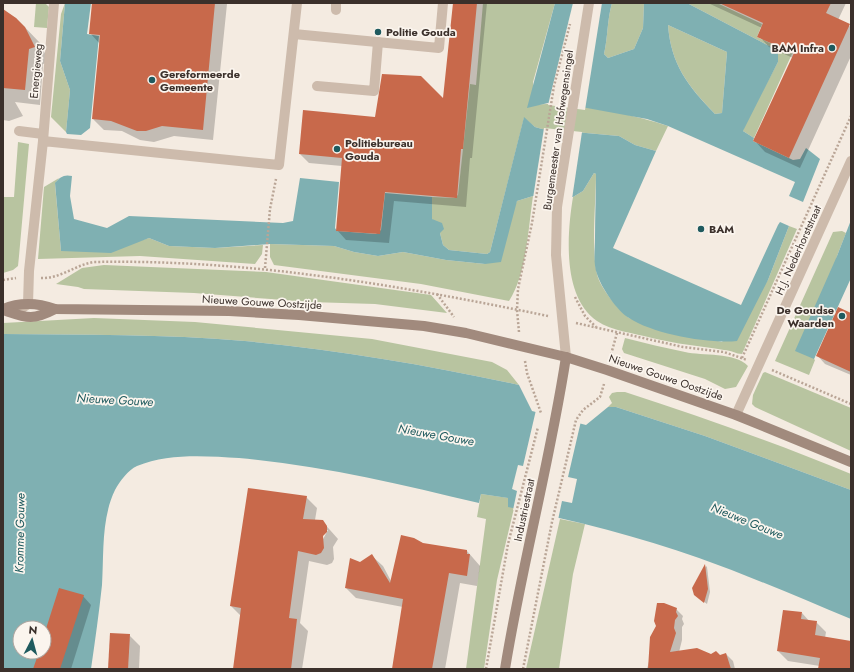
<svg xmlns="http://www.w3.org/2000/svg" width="854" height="672" font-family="Jost,sans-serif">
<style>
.green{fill:#b8c4a0}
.water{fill:#7fb0b2;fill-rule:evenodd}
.pier{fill:#f4ebe1}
.shadow{fill:#0003;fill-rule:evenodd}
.building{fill:#c8694b}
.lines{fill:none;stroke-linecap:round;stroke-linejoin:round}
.path{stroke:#b9a596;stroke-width:2.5;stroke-dasharray:2 2;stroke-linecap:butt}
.lane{stroke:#cdbbac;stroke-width:10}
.street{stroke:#cdbbac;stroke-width:10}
.secondary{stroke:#a18a7d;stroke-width:10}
.poi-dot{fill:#1f5a5e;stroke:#fbf5ee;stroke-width:1.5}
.labels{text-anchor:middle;stroke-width:3.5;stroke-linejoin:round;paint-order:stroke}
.poi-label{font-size:11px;font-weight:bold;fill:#3b302b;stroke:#fbf5ee;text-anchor:start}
.street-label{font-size:11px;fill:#3b302b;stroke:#fbf5ee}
.water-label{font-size:12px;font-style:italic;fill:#1f5a5e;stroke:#fbf5ee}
</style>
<rect width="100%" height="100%" fill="#f4ebe1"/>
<g class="green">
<polygon points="36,3 45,3 49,7 47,28 34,27"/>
<polygon points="65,3 60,61 70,90 66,132 51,117 61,14"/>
<path d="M483 3H555L533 82 535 105C569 100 635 115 668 126L656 151 635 145 619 136 542 129 535 127 524 118 490 252 487 254 449 250 443 245 440 233 432 219V197L454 198 458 195 470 84 476 85Z"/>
<path d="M612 3H644L643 28 634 49 608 58 604 54C608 37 607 20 612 3Z"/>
<polygon points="687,3 717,3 762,24 757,37 774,45 778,36 796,45 754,138 743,131 744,126 778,62 778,54 775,49"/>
<path d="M668 25 727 52 722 113 715 114C688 86 671 65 668 25Z"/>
<polygon points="18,142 29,144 19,256 18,266 13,270 3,273 3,197 14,197"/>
<path d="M594 173 596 174C596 201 591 248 597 274 600 288 618 309 629 318L722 342 768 280 789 226 797 229 742 354C736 354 731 350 724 350 700 346 676 344 652 338 634 333 612 331 597 321 562 297 567 234 573 197L583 191Z"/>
<polygon points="59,178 55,184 61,251 136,242 149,238 169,246 215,248 263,245 262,254 255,264 140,256 38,259 44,187"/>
<path d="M533 196C528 229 527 273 509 301L421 284 274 265 270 257V244L334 246 354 252 378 256 403 252 446 260 485 264 517 201Z"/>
<polygon points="842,231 846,233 837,256 814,359 815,360 809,375 775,361 833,232"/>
<polygon points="104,265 266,272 431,295 447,313 375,304 310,302 194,293 84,289 78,287 56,284 82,268"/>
<path d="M94 318 195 322 372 339 492 362 507 370 519 385C428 365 338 350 245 341 165 334 83 335 3 334V323Z"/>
<path d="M625 338C645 343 665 348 685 352 702 356 735 352 748 366L736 387 725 389 705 379 624 353 622 349Z"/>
<polygon points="765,372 851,408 851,451 755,407 752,404 753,395 763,373"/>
<path d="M617 392H625C701 417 777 443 851 474V490L705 436 616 407H608L612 403 609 397 612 393Z"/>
<polygon points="481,494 509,498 514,508 497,580 484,669 466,669 486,519 477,517"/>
<polygon points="560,519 585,524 573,574 559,669 526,669"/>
</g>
<g class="water">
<polygon points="65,3 91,3 87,34 99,36 90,128 81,135 67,134 66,132 70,90 60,61"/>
<path d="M555 3H612C607 20 608 37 604 54L608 58 634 49 643 28 644 3H687L775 49 778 54V62L743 131 754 138 753 141 793 160 800 159 806 148 820 159 803 202 789 196 795 182 668 126 647 119 576 106 548 103 527 108ZM668 25 727 52 722 113 715 114C688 86 671 65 668 25Z"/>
<path d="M524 117 535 127 542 129 619 136 635 145 656 151 613 248 741 305 778 225 780 222 789 226 768 280 737 341C709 344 653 334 629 318 617 311 601 287 597 274 593 264 595 249 595 238 595 217 596 196 596 174L594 173 583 191 573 197 533 196 517 201 501 262 485 264 446 260 403 252 378 256 354 252 334 246 270 244 215 248 169 246 149 238 111 253 61 251 55 183C60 177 64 174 72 176L70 196 74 219 107 228 129 216 283 223 293 221 300 178 339 182 335 228 337 231 376 234 381 230 385 193 432 197V219L442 223 444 229 440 233 443 245 449 250 487 254 490 252Z"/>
<polygon points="851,220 851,278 814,359 795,351 837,256"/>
<path d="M3 334C83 335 165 334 245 341 338 350 428 365 519 385L532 411 586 425 608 407H616L705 436 851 490V619C800 598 750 576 699 558 637 536 573 520 508 507V498L481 494 479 503C399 484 321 465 239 458 206 456 168 453 137 466 128 470 120 481 115 490 101 519 104 554 102 585 99 613 95 641 91 669H3ZM20 628H44V652H20Z"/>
</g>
<g class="pier">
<polygon points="573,3 602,3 585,110 548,105"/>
<polygon points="544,128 582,132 572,199 533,198"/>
<polygon points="536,410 581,421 568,477 577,479 572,503 562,501 558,520 513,510 517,491 512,489 518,465 523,466"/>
</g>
<g class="shadow">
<polygon points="93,3 227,4 213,140 174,136 154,142 140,140 122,131 104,130 93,119 100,44 90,33"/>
<polygon points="454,3 487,3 472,158 470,158 466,207 394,201 389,243 346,240 337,230 342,166 309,163 300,154 376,118 444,100"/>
<polygon points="708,3 846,3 838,20 851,27 851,56 800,168 765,152 755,141 793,58 769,47 759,36 762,28"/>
<polygon points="3,12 16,18 40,43 49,62 43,64 40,105 15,102 23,116 9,121 3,120"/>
<polygon points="851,314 851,375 825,364 817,355"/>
<path d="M306 497 317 508 315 520 322 521 338 539 333 547 334 559 332 563 327 565 309 561 300 623 308 631 302 669H234L241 616 231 606ZM326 530H328L322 541 320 540Z"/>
<polygon points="423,544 467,551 480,566 477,586 460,583 445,669 393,669 403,607 356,598 346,588 360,563 372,556 383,566 391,581"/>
<polygon points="706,566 707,567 710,592 707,604 698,597 693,588"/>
<polygon points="83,596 91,605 71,669 34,669 40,652 44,652 44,638"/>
<polygon points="676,609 683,616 682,619 684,624 682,627 682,640 679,652 720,656 726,654 733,661 735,669 647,669 651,654"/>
<polygon points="802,613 810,622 816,622 826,632 825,638 851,642 851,669 819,669 820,666 788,661 778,651"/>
<polygon points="129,635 140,646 139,669 109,669"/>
</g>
<g class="building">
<polygon points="92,3 215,3 203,130 162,126 146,131 137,131 111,121 92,119 100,35 89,34"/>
<polygon points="453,3 477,3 463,149 461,149 457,198 385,192 380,234 336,231 342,158 299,154 303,110 375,117 382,74 421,76 443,98"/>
<polygon points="719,3 831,3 826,13 850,24 789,158 753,141 794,53 757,37 763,23"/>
<polygon points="3,9 16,18 25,27 35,47 29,49 25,90 3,88"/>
<polygon points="838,307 851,313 851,372 816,356"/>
<polygon points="248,488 307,496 303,519 323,520 327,526 327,532 323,536 324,548 321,553 316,555 298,551 289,618 297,619 291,669 233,669 241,608 230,606"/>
<polygon points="401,535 414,538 423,543 467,550 467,554 470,554 467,576 449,573 432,669 392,669 403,599 345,588 350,558 360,562 372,554 390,583"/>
<polygon points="705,564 708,589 704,603 694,595 692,588"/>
<polygon points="59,588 84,595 60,669 33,669 39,652 44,652 44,635"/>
<polygon points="657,603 664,603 677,608 676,612 678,616 675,620 674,628 676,633 670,652 697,648 711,654 716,651 720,655 726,653 731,669 648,669 650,637 656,626 654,621"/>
<polygon points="783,610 802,612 801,619 817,621 815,635 851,641 851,669 818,669 820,658 777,651"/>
<polygon points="110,633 130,634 128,669 108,669"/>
</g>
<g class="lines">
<g class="path">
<polyline points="265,268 270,209 276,179"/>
<path d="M41 278C60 279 75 265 94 262 247 259 398 285 548 316"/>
<polyline points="3,280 16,278"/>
<polyline points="437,294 454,317"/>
<polyline points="575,297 585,316 596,327"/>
<polyline points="576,323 683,347 724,352 747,360"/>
<polyline points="519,332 517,310 518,289 532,223 554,86 570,24"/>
<polyline points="610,358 617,333"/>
<polyline points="742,358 851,116"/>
<polyline points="525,361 527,373 541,413"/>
<polyline points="772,370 851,404"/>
<polyline points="486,669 508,544 538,427"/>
<polyline points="523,669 552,522 576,420 583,410 600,397 604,384"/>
</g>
<g class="lane">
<polyline points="336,10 336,3"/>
<polyline points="294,34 439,48 443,3"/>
<polyline points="317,86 374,91 378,42"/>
<polyline points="19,131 43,134"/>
<polyline points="43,141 54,3"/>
</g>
<g class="street">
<polyline points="22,308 28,304 29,271 43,141 279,165 297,3"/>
<polyline points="566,357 556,255 557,207 589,3"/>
<polyline points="736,415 851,161"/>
</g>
<g class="secondary">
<path d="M3 309C20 302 38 303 55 309L229 311 299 315 424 326 466 333 566 357 607 370 736 415 851 462"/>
<path d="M3 310C27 318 32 321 55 309"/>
<path d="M505 669C522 564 550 462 566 357"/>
</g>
</g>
<g class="poi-dot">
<circle cx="378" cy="32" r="4"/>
<circle cx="832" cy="48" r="4"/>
<circle cx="152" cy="80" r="4"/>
<circle cx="337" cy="149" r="4"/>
<circle cx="701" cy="229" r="4"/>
<circle cx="842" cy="316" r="4"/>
</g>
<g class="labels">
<g class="poi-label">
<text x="386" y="36">Politie Gouda</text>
<text x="824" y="52" text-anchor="end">BAM Infra</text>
<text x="160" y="78">Gereformeerde<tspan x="160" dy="13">Gemeente</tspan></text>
<text x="345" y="147">Politiebureau<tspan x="345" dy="13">Gouda</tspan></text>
<text x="709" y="233">BAM</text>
<text x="834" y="314" text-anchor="end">De Goudse<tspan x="834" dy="13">Waarden</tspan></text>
</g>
<g class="street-label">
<text transform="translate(36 71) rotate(-85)" y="4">Energieweg</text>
<text transform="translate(558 130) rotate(-82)" y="4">Burgemeester van Hofwegensingel</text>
<text transform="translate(798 250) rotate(-66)" y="4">H.J. Nederhorststraat</text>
<text transform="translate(262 302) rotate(3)" y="4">Nieuwe Gouwe Oostzijde</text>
<text transform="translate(666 377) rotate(19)" y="4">Nieuwe Gouwe Oostzijde</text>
<text transform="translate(524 510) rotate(-78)" y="4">Industriestraat</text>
</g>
<g class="water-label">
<text transform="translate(115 400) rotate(3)" y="4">Nieuwe Gouwe</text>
<text transform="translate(436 435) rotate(10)" y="4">Nieuwe Gouwe</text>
<text transform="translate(747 521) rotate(22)" y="4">Nieuwe Gouwe</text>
<text transform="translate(20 533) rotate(-89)" y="4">Kromme Gouwe</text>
</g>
</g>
<rect width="854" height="672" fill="none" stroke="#3b302b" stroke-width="8"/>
<g transform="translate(32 640) rotate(6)"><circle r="19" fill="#fbf5ee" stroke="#aea6a0"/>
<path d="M0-3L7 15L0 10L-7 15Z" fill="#1f5a5e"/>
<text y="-6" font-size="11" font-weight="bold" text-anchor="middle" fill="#3b302b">N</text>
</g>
</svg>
